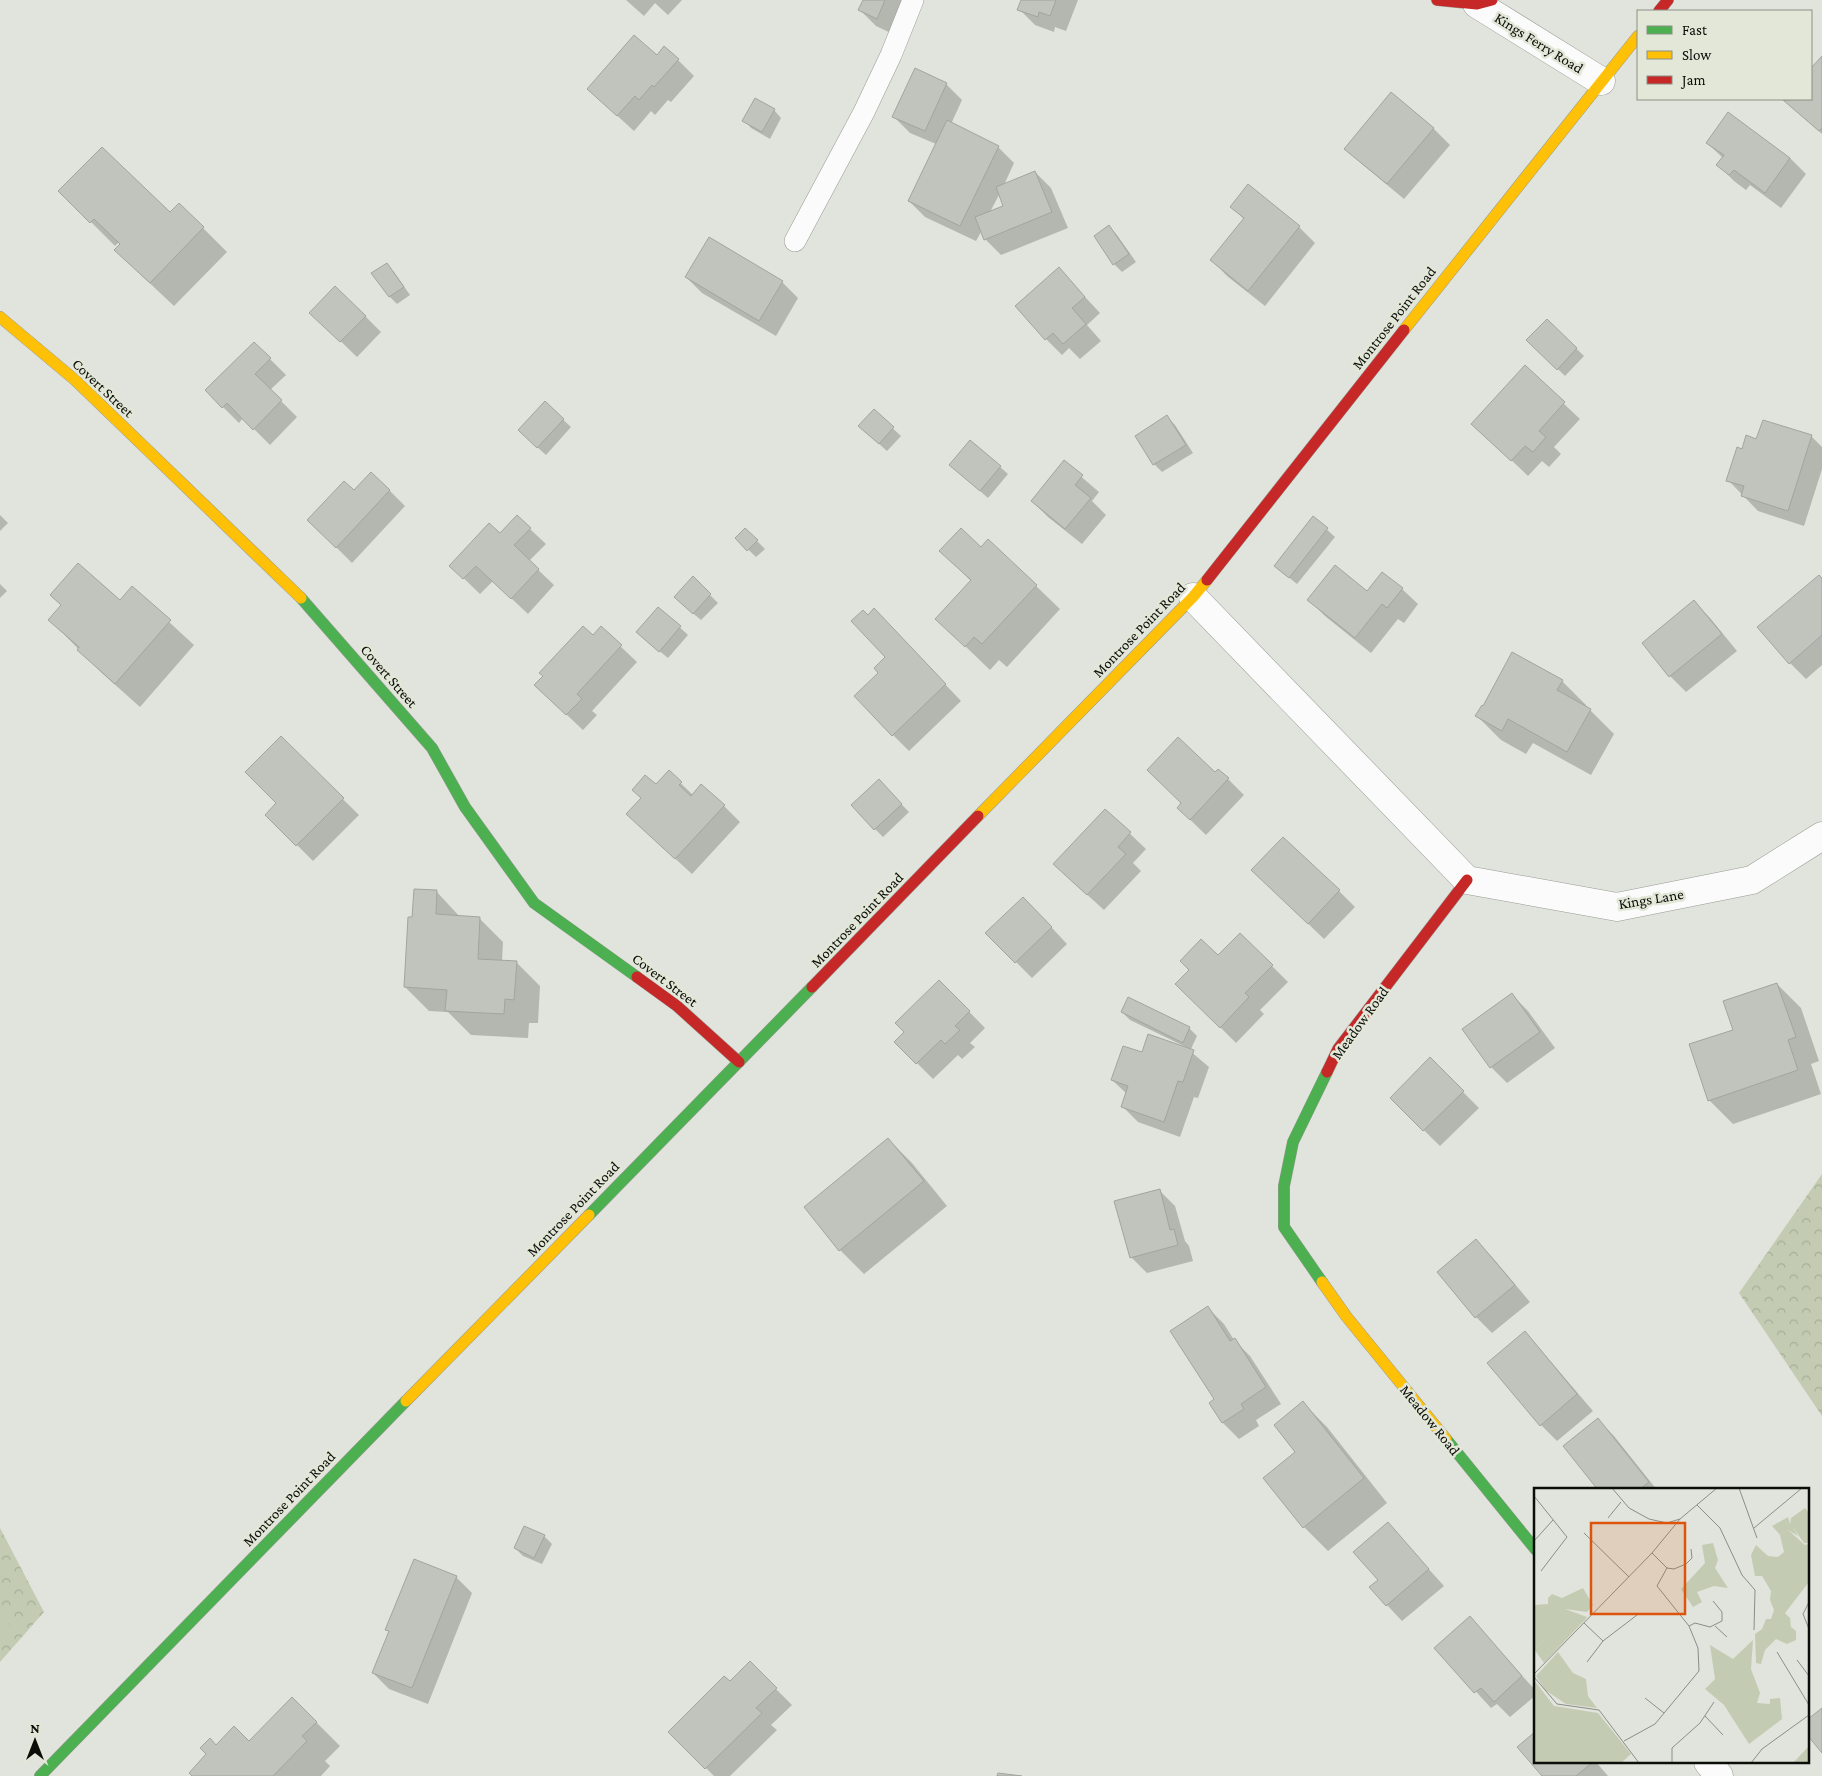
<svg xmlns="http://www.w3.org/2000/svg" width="1822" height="1776" font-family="'Crimson Pro',serif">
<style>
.forest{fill:url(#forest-crowns)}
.pitch{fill:#c3ccb2}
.shadow{fill:#0003;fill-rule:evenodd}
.building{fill:#c1c3bd;stroke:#a2a59e}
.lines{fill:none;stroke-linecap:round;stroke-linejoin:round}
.lane-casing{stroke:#999b95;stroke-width:22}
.street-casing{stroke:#999b95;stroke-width:29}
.fast-casing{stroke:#999b95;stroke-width:12}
.slow-casing{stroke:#999b95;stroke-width:12}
.jam-casing{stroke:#999b95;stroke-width:12}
.lane{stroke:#fafbfa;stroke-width:21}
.street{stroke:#fafbfa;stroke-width:28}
.fast{stroke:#4caf50;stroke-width:11}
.slow{stroke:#ffc107;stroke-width:11}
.jam{stroke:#c62828;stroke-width:11}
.labels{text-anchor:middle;stroke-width:5;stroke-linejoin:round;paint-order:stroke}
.street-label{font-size:15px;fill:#0b0d08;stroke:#e2e7d8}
.inset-road{fill:none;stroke:#8b8e87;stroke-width:1}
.view{fill:#dd550c;fill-opacity:0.15;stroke:#dd550c;stroke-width:2.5}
.inset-edge{fill:none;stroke:#0b0d08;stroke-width:2.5}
</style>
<defs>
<pattern id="forest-crowns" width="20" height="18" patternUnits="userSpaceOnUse" patternTransform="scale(1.25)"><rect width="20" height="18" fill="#c3ccb2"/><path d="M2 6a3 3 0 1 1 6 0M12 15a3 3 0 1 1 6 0" fill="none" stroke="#a6ae98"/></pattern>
</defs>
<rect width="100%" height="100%" fill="#e1e4dc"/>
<g class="forest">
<polygon points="1822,1174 1822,1416 1739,1293"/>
<polygon points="0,1528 44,1612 0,1662"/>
</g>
<polygon class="pitch" points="0,1613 12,1628 0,1641"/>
<g class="shadow">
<polygon points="626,0 682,0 668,15 655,3 644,16"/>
<polygon points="864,0 908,0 893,34 876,26 860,10"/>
<polygon points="1022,0 1078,0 1066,31 1055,27 1054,32 1035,25 1019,9"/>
<polygon points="657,57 678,60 694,76 671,102 668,100 655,115 651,111 634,131 588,89"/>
<polygon points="1822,58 1822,134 1785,100 1811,99 1811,70"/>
<path d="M946 84 962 100 951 124 998 147 1014 163 1004 185 1035 172 1051 188 1068 228 1001 255 985 239 982 230 976 241 925 217 909 201 936 144 910 133 894 117ZM1000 193 1005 206 990 212Z"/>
<polygon points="1391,94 1434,129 1450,145 1404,199 1362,164 1346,149"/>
<polygon points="774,110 781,118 770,139 751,128 744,120"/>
<polygon points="1707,143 1790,158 1806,174 1781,208 1750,185 1746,190 1734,181 1718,165 1723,158"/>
<polygon points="1248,186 1299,227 1315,243 1265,306 1227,276 1212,260 1244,219 1232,207"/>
<polygon points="60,191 170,214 179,204 227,252 174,306 140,274 121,244 119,242 115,246"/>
<polygon points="1109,227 1117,235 1136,262 1122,272 1114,264"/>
<polygon points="387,264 394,272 410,295 397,304 389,296"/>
<polygon points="1059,269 1100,313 1087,325 1101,341 1080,359 1069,348 1062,355 1046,339"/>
<polygon points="686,277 782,282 798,298 776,336 702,293"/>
<polygon points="365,316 381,332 357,357 327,328"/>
<polygon points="1547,320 1584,356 1565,376 1528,340"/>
<polygon points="254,343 286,375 270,390 297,417 270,445 243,418 239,423 206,390"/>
<polygon points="1525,367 1580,419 1554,447 1561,454 1549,467 1542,461 1528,476 1473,424"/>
<polygon points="545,403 571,427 546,455 527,438"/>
<polygon points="874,411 901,436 887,451 868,434"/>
<polygon points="1167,417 1175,425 1193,453 1162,472 1154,464 1137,436"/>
<polygon points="1811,436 1822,447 1822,469 1804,526 1758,511 1728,480 1742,450 1757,440"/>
<polygon points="971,441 1008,474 988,498 951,465"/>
<polygon points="1064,462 1099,492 1092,501 1106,515 1082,544 1048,517 1032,501"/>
<polygon points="389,490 405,506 352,563 325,536 354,491"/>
<polygon points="0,515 8,523 0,531"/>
<polygon points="1314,518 1335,537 1297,584 1275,566"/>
<polygon points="530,529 546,544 529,561 554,585 528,614 493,581 480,594 451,566 500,535"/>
<polygon points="745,529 765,549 756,557 736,538"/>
<polygon points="981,548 1036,586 1060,609 1007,667 999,660 990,670 937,619 972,582 941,551"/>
<polygon points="693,578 718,603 701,620 683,605"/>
<polygon points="1822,580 1822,665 1806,679 1790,663"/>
<polygon points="0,584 7,591 0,598"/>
<polygon points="132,588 194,645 140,707 103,674 50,620 120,602"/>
<polygon points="1402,589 1418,604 1404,623 1398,619 1371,653 1325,616 1309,600"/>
<polygon points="1694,602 1710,618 1737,651 1686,692 1670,676 1643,643"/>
<polygon points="659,608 688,635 668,658 646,640"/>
<polygon points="868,617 890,626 961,701 909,751 893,735 880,673 887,657"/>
<polygon points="601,628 637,662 592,711 597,715 583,730 552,701 593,637"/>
<polygon points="1562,681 1586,705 1585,707 1590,710 1614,734 1591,775 1533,743 1526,754 1501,740 1477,716"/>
<polygon points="281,738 359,815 313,861 267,815 278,803"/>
<polygon points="669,772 693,795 724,806 740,822 692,874 644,830 656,786"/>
<polygon points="1215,773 1228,779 1244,795 1206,835 1178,808"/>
<polygon points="879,781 909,812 883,837 875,829"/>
<polygon points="1105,810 1146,849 1133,863 1141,871 1104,910 1071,880"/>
<polygon points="1269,886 1339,891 1355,907 1324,939"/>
<polygon points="436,891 460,917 479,918 503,942 502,961 516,962 540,986 538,1023 529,1023 528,1038 471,1035 448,1012 429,1011 405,987 413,919"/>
<polygon points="1039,914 1067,944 1032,978 987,933"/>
<polygon points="1218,957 1272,966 1288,982 1260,1010 1264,1014 1236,1043 1177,984"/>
<polygon points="939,981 985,1028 970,1043 975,1047 962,1059 958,1055 933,1079 896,1042 906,1032"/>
<polygon points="1777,984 1801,1008 1819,1061 1811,1064 1821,1094 1733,1124 1709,1100 1734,1030"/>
<polygon points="1512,995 1528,1011 1555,1048 1507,1083 1491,1067"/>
<polygon points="1122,1012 1189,1028 1197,1036 1190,1051 1209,1067 1198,1098 1194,1097 1180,1137 1138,1122 1122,1106 1127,1094 1112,1080 1142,1054 1186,1049 1186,1047 1130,1020"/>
<polygon points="1430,1059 1479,1108 1440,1146 1391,1098"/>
<polygon points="888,1139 912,1163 947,1206 864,1274 840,1250"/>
<polygon points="1159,1190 1175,1206 1185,1241 1189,1246 1193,1261 1147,1273 1131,1257"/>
<polygon points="1476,1241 1492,1257 1530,1302 1492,1333 1476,1317 1438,1272"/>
<polygon points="1208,1308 1224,1324 1234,1340 1250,1356 1281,1404 1256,1420 1259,1426 1239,1439 1223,1423 1211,1403 1216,1399"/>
<polygon points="1525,1333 1540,1349 1593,1411 1557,1441 1541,1425"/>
<polygon points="1303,1403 1327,1427 1387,1503 1328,1551 1304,1527 1297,1452"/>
<polygon points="1598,1420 1614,1436 1657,1490 1600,1490"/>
<polygon points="1388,1524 1444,1586 1402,1621 1387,1605 1379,1580"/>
<polygon points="544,1536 552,1544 542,1564 523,1556 515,1548"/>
<polygon points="456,1577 472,1593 428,1704 389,1689 373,1673 390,1632 387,1629"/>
<polygon points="1470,1618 1536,1691 1536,1695 1510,1717 1497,1704 1491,1708 1436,1648"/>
<polygon points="750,1663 792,1705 771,1725 777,1730 730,1776 714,1776 670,1732 730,1683"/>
<polygon points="316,1722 340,1746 325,1761 330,1766 321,1776 194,1776 216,1747 249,1742"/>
<polygon points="1536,1762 1596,1762 1608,1776 1543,1776"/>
</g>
<g class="building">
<polygon points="863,0 885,0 877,19 858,10"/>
<polygon points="1021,0 1056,0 1050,16 1039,12 1038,17 1017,10"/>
<polygon points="634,35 657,55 664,46 679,59 654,87 652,85 639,100 635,96 617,116 587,89"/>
<polygon points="1822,56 1822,128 1819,131 1783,100 1811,99 1811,68"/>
<polygon points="915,68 947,83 925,131 892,117"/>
<polygon points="1391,92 1434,128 1387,184 1344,149"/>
<polygon points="755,98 775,109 762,132 742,121"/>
<polygon points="1728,112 1790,158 1765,193 1734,170 1729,175 1716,165 1724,155 1706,143"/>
<polygon points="947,120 999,146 960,226 908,201"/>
<polygon points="102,147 170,212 179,203 204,227 150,283 114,250 120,244 94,219 90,223 58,191"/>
<polygon points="1035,171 1052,212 984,240 975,217 1003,206 996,187"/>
<polygon points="1248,184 1300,226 1248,291 1210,260 1244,218 1230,207"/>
<polygon points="1109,225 1129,254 1113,265 1094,236"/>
<polygon points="709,237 783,281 759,321 685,277"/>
<polygon points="387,263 404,287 389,297 371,273"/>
<polygon points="1059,267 1085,297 1072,308 1086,324 1063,344 1053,333 1045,340 1015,306"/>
<polygon points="335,286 366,316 340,342 309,313"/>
<polygon points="1547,319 1577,348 1557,370 1526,340"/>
<polygon points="254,342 271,358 255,374 282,400 253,430 227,403 222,408 205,390"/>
<polygon points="1525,365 1565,402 1539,431 1546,437 1533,452 1525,446 1511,461 1471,424"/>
<polygon points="545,401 564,419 537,448 518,430"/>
<polygon points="874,409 894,427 879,444 858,426"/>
<polygon points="1167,415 1186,445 1153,465 1135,436"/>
<polygon points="1763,420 1812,435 1788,511 1741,496 1744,486 1726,481 1737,447 1742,449 1746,435 1756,439"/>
<polygon points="970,440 1001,466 980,491 949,465"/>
<polygon points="1064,460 1083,475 1075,485 1091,498 1065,529 1031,501"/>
<polygon points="371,472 390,490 336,548 307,520 344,481 354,490"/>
<polygon points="517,515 531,528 514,545 539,569 511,599 476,566 463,579 449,566 489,523 500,533"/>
<polygon points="1313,516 1328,528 1289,578 1274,566"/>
<polygon points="745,528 758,540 747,551 735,538"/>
<polygon points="961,528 981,547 988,539 1037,585 982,644 974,637 965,647 935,619 971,580 939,551"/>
<polygon points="78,563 120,600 132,586 171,620 115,684 77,650 79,647 48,620 61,605 50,595"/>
<polygon points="1335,565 1367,591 1382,572 1403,588 1387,608 1382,604 1355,638 1307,600"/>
<polygon points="1819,575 1822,578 1822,635 1789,664 1757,627"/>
<polygon points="693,576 711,594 693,614 674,597"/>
<polygon points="1694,600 1722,634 1669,677 1642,643"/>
<polygon points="658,607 681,626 659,652 636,632"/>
<polygon points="874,608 946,684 892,736 854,696 878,673 874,668 885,657 851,621 863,610 868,615"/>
<polygon points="583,626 593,635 601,626 622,645 577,694 582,699 566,715 534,685 543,676 539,673"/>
<polygon points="1512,652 1563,680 1557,690 1591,709 1567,752 1508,719 1502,731 1475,716 1482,705 1483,706"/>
<polygon points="281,736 344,798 296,846 265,815 276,803 245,772"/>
<polygon points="1178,737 1215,772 1218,769 1229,778 1190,820 1177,808 1181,803 1147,770"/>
<polygon points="669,770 682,782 679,785 691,796 701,784 725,805 675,859 626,814 641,798 632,790 645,775 656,784"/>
<polygon points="879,779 902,804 874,830 851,805"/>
<polygon points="1105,809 1131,832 1118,847 1126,854 1087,895 1053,864"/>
<polygon points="1283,837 1340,890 1308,924 1251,870"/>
<polygon points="414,889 437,890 436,914 480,917 478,959 517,961 514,1000 505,999 504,1014 445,1011 447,990 404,987 408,917 412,917"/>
<polygon points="1023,897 1052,927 1015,963 985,933"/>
<polygon points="1240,933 1273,965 1245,993 1249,997 1220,1028 1175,984 1189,970 1180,961 1201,939 1218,955"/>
<polygon points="939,980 970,1011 955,1026 960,1030 945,1044 941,1040 916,1064 894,1042 904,1032 895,1023"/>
<polygon points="1777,983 1796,1037 1788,1040 1798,1070 1708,1101 1689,1044 1733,1030 1723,1001"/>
<polygon points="1512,993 1540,1032 1490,1068 1462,1029"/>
<polygon points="1128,997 1190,1027 1183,1043 1121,1012"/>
<polygon points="1148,1034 1194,1050 1183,1082 1178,1081 1164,1122 1121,1107 1128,1086 1111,1080 1123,1046 1142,1052"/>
<polygon points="1430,1057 1464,1091 1423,1131 1390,1098"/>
<polygon points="888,1138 924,1181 839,1251 804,1207"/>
<polygon points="1160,1189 1170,1230 1174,1229 1178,1245 1130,1258 1114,1201"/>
<polygon points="1476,1239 1515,1285 1475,1318 1437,1272"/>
<polygon points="1208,1306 1230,1341 1235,1338 1266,1387 1241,1404 1244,1409 1222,1423 1209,1403 1214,1399 1170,1331"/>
<polygon points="1525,1331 1577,1394 1540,1426 1487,1363"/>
<polygon points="1303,1401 1364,1478 1303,1528 1263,1478 1295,1452 1274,1425"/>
<polygon points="1598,1418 1649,1482 1639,1490 1598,1490 1563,1446"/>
<polygon points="1388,1522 1429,1569 1386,1606 1369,1587 1378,1580 1353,1552"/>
<polygon points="524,1526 545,1535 534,1558 514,1548"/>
<polygon points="414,1559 457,1576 412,1688 372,1673 389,1631 385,1630"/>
<polygon points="1470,1616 1522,1676 1494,1702 1481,1688 1474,1693 1434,1648"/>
<polygon points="750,1661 777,1688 756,1708 762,1713 705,1769 668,1732 724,1676 730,1681"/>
<polygon points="292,1697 317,1722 302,1736 307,1741 273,1776 192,1776 189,1773 206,1754 200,1748 210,1738 216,1745 234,1726 249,1741"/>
<polygon points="1822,1708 1822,1753 1808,1736 1808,1719"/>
<polygon points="1536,1731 1536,1762 1593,1762 1576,1776 1542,1776 1517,1747"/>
<polygon points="998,1773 1022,1776 997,1776"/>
</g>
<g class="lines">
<g class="lane-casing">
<polyline id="lane" points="795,241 864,112 891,55 913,0"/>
</g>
<g class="street-casing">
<g id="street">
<polyline points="1477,4 1601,81"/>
<polyline points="1193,597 1467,880 1617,907 1752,880 1822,836"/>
<polyline points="1708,1762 1719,1776"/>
</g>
</g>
<g class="fast-casing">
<g id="fast">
<polyline points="301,598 432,748 465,807 534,903 637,977"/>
<polyline points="589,1215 812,987"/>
<polyline points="1322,1282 1284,1227 1284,1186 1293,1142 1327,1072"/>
<polyline points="1446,1439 1536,1550"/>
<polyline points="40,1776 406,1401"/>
</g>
</g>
<g class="slow-casing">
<g id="slow">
<polyline points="0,317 75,380 301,598"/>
<polyline points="1404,330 1638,36"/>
<polyline points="978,816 1193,597 1207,580"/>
<polyline points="1322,1282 1346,1316 1446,1439"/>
<polyline points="406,1401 589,1215"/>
</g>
</g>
<g class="jam-casing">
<g id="jam">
<polyline points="1437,0 1477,4 1492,0"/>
<polyline points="1659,11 1668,0"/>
<polyline points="1207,580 1404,330"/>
<polyline points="637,977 677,1006 739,1062"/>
<polyline points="812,987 978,816"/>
<polyline points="1327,1072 1338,1049 1467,880"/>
</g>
</g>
<use href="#lane" class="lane"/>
<use href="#street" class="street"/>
<use href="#fast" class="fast"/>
<use href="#slow" class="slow"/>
<use href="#jam" class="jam"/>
</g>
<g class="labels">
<g class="street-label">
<text transform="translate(1539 43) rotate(32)" y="5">Kings Ferry Road</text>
<text transform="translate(1394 318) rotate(-52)" y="5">Montrose Point Road</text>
<text transform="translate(103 388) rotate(43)" y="5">Covert Street</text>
<text transform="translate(1139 630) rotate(-46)" y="5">Montrose Point Road</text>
<text transform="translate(389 676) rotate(49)" y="5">Covert Street</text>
<text transform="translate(1651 899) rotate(-9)" y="5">Kings Lane</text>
<text transform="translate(857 920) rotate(-46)" y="5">Montrose Point Road</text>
<text transform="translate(665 980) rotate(37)" y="5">Covert Street</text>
<text transform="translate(1360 1023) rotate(-54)" y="5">Meadow Road</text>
<text transform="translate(573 1209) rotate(-46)" y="5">Montrose Point Road</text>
<text transform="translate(1430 1420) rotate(51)" y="5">Meadow Road</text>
<text transform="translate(289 1499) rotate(-46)" y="5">Montrose Point Road</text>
</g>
</g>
<g transform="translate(1534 1488)">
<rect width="275" height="275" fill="#e1e4dc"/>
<path d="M254 42 271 57 275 56V94L251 125 256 130 257 139 262 143V152L253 156 242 151 231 162 227 176 222 175 221 146 228 141 232 131H237L240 122 236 112 237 103 228 88H221L217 67 222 57 234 68 244 69 250 64 246 47ZM179 55 184 72 181 80 194 100 180 98 163 104 168 114 159 119 147 101 171 75 168 57ZM49 100 59 117 53 124 31 121 53 129 51 132 46 137 37 131 0 161V117L14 116V110L18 106 28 110ZM219 152 217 181 226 205 223 215 236 216V211L246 210 248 231 215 256 190 217 171 201 181 191 176 157 199 171ZM24 164 39 185 52 191 54 208 63 220 32 216 11 202 2 188ZM0 192 20 218 64 225 97 266 87 275H0ZM275 258V275H259Z" fill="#c3ccb2"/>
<path d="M271 20 275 25V55H270L258 38 264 48 254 42 246 47 238 38 254 29 256 36 257 30ZM37 130 46 137 10 175 0 161Z" fill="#c3ccb2"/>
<path d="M44 104 58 118 54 122 47 123 32 116ZM0 138a9 9 0 1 1 18 0a9 9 0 1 1-18 0Z" fill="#c3ccb2"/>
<path class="inset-road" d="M78 0 95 20 115 31 133 35 146 31 183 0M205 0 223 50M0 8 33 49 7 83M163 17 186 40 208 87 221 102 220 142M74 30 87 14M220 40 268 0M50 45 95 89M0 53 19 32M118 65 133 80M133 80 140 81 152 76 158 70 157 61M275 114 269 126 275 141M50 135 69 153M155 138 161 135 176 139 188 133V124L179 113M181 138 193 149M243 164 275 217M263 172 275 188M53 174 69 153 103 127M0 186 118 65 146 31M0 189 23 216 65 222 105 275M111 210 130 225M171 228 189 247M90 253 121 236 165 183 164 160 155 138 123 98 133 80M138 275V260L166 235 180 214M217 275 228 261 275 227"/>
<path class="view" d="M57 35H151V126H57Z"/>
<rect width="275" height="275" class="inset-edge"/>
</g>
<rect x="1637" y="10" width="175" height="90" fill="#e2e7d8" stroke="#8c9085"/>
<rect x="1647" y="26" width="25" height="8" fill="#4caf50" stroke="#8c9085"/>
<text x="1682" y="35" font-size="15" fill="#0b0d08">Fast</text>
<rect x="1647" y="51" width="25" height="8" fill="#ffc107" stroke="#8c9085"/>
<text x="1682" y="60" font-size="15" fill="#0b0d08">Slow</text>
<rect x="1647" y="76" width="25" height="8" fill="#c62828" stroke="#8c9085"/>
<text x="1682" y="85" font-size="15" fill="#0b0d08">Jam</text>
<g transform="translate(35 1741)" stroke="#e2e7d8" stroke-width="4" paint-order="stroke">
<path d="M0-4L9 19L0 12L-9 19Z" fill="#0b0d08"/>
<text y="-8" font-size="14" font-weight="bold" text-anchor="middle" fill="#0b0d08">N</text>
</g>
</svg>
